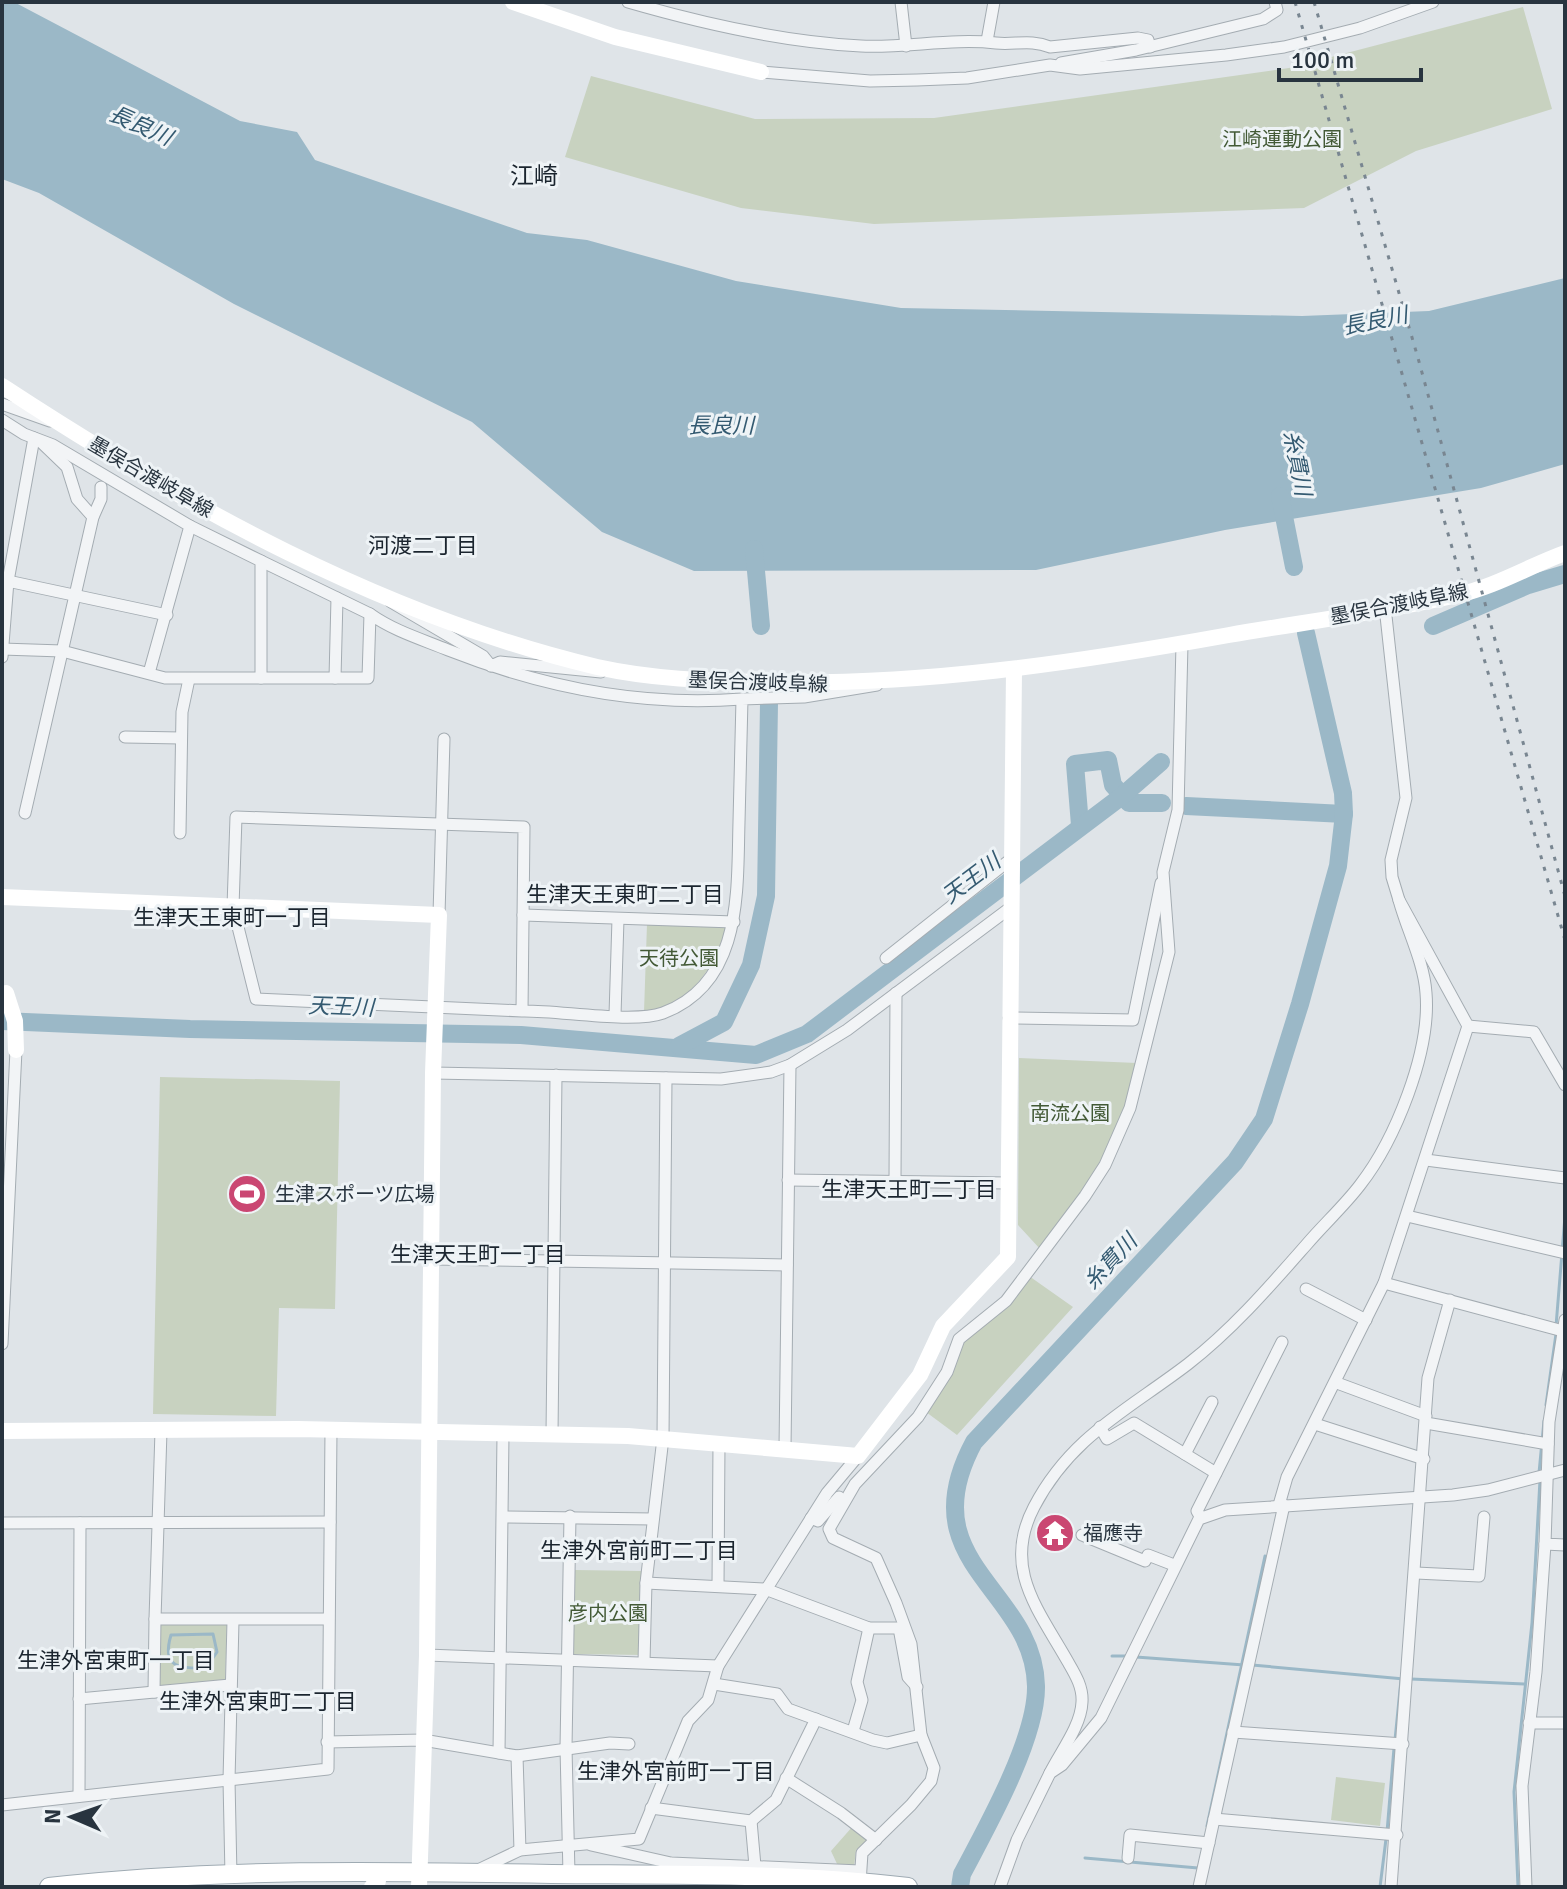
<svg xmlns="http://www.w3.org/2000/svg" width="1567" height="1889" font-family="Signika,'Noto Sans JP',sans-serif">
<style>
.green{fill:#c8d2c0}
.water{fill:#9bb8c7}
.lines{fill:none;stroke-linecap:round;stroke-linejoin:round}
.stream{stroke:#9bb8c7;stroke-width:3}
.river{stroke:#9bb8c7;stroke-width:18}
.street-casing{stroke:#a4acb2;stroke-width:13}
.primary-casing{stroke:#9fabb3;stroke-width:20}
.street{stroke:#f2f4f6;stroke-width:11}
.secondary{stroke:#fff;stroke-width:16}
.primary{stroke:#fff;stroke-width:18}
.rail{stroke:#798691;stroke-width:3;stroke-dasharray:4 8;stroke-linecap:butt}
.labels{text-anchor:middle;stroke-width:6;stroke-linejoin:round;paint-order:stroke}
.park-label{font-size:20px;fill:#435a36;stroke:#eef3f6}
.street-label{font-size:20px;fill:#28343f;stroke:#eef3f6}
.poi-label{font-size:20px;fill:#28343f;stroke:#eef3f6;text-anchor:start}
.water-label{font-size:22px;font-style:italic;fill:#345a71;stroke:#eef3f6}
.neighbourhood-label{font-size:22px;fill:#1b252f;stroke:#eef3f6}
.quarter-label{font-size:24px;fill:#1b252f;stroke:#eef3f6}
</style>
<rect width="100%" height="100%" fill="#dfe4e8"/>
<g class="green">
<polygon points="1523,7 1552,109 1416,151 1304,208 874,224 741,208 565,157 591,76 755,119 934,118 1289,68"/>
<path d="M647 924 727 927C713 970 691 1004 644 1012Z"/>
<path d="M1019 1058 1137 1063C1125 1136 1082 1191 1041 1250L1018 1225Z"/>
<polygon points="160,1077 340,1081 335,1309 279,1308 276,1416 153,1414"/>
<polygon points="1029,1276 1073,1307 957,1435 926,1412 950,1374 959,1345"/>
<polygon points="575,1570 642,1571 641,1655 573,1654"/>
<polygon points="157,1622 227,1622 225,1682 155,1687"/>
<polygon points="1336,1777 1385,1783 1380,1826 1331,1820"/>
<polygon points="853,1826 866,1837 866,1842 856,1850 854,1867 838,1866 831,1851"/>
</g>
<polygon class="water" points="2,2 14,2 240,121 297,132 315,160 527,233 587,240 736,281 901,308 1302,316 1429,311 1565,278 1565,464 1481,488 1225,530 1036,570 694,571 602,532 472,422 234,304 39,193 2,179"/>
<g class="lines">
<g class="stream">
<polyline points="1556,1326 1565,1216"/>
<polyline points="1546,1405 1556,1334"/>
<polyline points="1539,1473 1544,1421"/>
<path d="M213 1634 217 1652 206 1668C180 1669 161 1668 171 1635Z"/>
<polyline points="1112,1656 1129,1656"/>
<polyline points="1136,1657 1244,1665"/>
<polyline points="1252,1665 1404,1679"/>
<polyline points="1411,1679 1524,1684"/>
<polyline points="1395,1740 1401,1680"/>
<polyline points="1207,1826 1265,1556"/>
<polyline points="1387,1832 1394,1748"/>
<polyline points="1085,1858 1198,1868"/>
<polyline points="1380,1887 1386,1839"/>
<polyline points="1518,1887 1514,1792 1532,1623 1540,1480"/>
</g>
<g class="river">
<polyline points="1280,496 1294,567"/>
<polyline points="754,549 761,626"/>
<polyline points="1433,626 1528,585 1565,574"/>
<polyline points="1186,806 1344,814"/>
<polyline points="1080,825 1075,764 1108,760 1113,785 1129,803 1162,803"/>
<polyline points="2,1021 190,1029 521,1035 756,1055 807,1034 1122,796 1161,762"/>
<polyline points="679,1046 724,1022 751,965 766,896 769,703"/>
<path d="M960 1887 962 1874C987 1827 1037 1738 1036 1686 1034 1588 908 1564 974 1442L1235 1162 1264 1119 1300 1004 1338 866 1344 814 1343 793 1306 633"/>
</g>
<g class="street-casing">
<g id="street">
<path d="M628 2C704 24 782 42 861 46 906 48 952 38 996 43 1015 45 1031 39 1050 47L1138 38 1148 40 1150 47"/>
<polyline points="901,2 906,46"/>
<polyline points="987,41 994,2"/>
<polyline points="1061,63 1136,50 1263,19 1277,10 1275,2"/>
<polyline points="761,72 870,81 917,80 967,78 1050,65 1080,69 1226,55 1284,47 1360,28 1433,2"/>
<polyline points="2,404 50,421"/>
<polyline points="2,420 24,434 53,445 190,526 149,673"/>
<polyline points="42,443 67,467 77,499 93,517"/>
<polyline points="190,526 261,561 261,678"/>
<polyline points="261,561 370,614"/>
<polyline points="3,580 167,615"/>
<polyline points="391,602 483,656 491,666 500,662 601,672"/>
<path d="M2 649 62 651 165 678H368L370 614C394 631 421 639 448 650 542 687 640 707 742 699"/>
<polyline points="2,657 8,581 34,438"/>
<polyline points="335,678 337,598"/>
<polyline points="125,737 181,738"/>
<polyline points="25,813 93,517 101,499 101,487"/>
<polyline points="180,833 182,712 189,679"/>
<polyline points="439,915 444,739"/>
<polyline points="523,915 734,922"/>
<polyline points="886,958 1011,859"/>
<path d="M522 1011 524 827 236 817 233 907 256 999 522 1011C558 1010 632 1024 663 1013 743 983 737 891 739 822 740 781 741 740 742 699L804 697 877 685"/>
<polyline points="615,1015 618,919"/>
<polyline points="1009,1018 1133,1020 1161,883"/>
<polyline points="1468,1026 1534,1032 1565,1085"/>
<polyline points="433,1073 721,1079 771,1072 790,1065 847,1030 1010,908"/>
<polyline points="1426,1160 1565,1178"/>
<polyline points="788,1180 1008,1183"/>
<polyline points="895,1180 896,993"/>
<polyline points="1407,1216 1565,1253"/>
<polyline points="431,1259 787,1265"/>
<polyline points="1384,1283 1563,1331"/>
<polyline points="1306,1289 1366,1320"/>
<polyline points="1565,1320 1549,1422 1545,1544 1565,1545"/>
<polyline points="2,1344 16,1050"/>
<polyline points="1337,1383 1426,1416"/>
<polyline points="1426,1423 1548,1444"/>
<polyline points="1315,1424 1424,1459"/>
<polyline points="1100,1427 1107,1439 1134,1423 1216,1473"/>
<polyline points="161,1431 155,1619 328,1619"/>
<polyline points="552,1435 556,1075"/>
<polyline points="785,1448 790,1065"/>
<polyline points="1185,1454 1212,1402"/>
<polyline points="1279,1505 1287,1477 1384,1283 1468,1026 1399,900 1392,877 1391,860 1406,798 1385,607"/>
<polyline points="503,1517 653,1519"/>
<polyline points="811,1518 818,1521 839,1497"/>
<polyline points="1201,1518 1197,1511 1282,1342"/>
<polyline points="2,1523 330,1522"/>
<polyline points="1082,1535 1145,1561 1148,1555 1174,1565"/>
<polyline points="1416,1573 1479,1576 1484,1517"/>
<polyline points="646,1583 765,1589 869,1628 899,1628 908,1677 917,1687"/>
<polyline points="718,1586 719,1443"/>
<polyline points="427,1655 718,1666 827,1493 858,1456"/>
<polyline points="644,1662 646,1583 663,1438 666,1078"/>
<polyline points="714,1684 777,1694 788,1709 873,1740 887,1743 921,1735"/>
<polyline points="154,1692 155,1619"/>
<polyline points="79,1699 230,1685"/>
<polyline points="1529,1723 1565,1723"/>
<polyline points="853,1731 862,1700 857,1682 869,1628"/>
<polyline points="1233,1732 1403,1744"/>
<polyline points="327,1742 423,1740 517,1756 610,1743 629,1744"/>
<polyline points="499,1753 503,1435"/>
<polyline points="517,1756 520,1850"/>
<path d="M1050 1773C1061 1751 1081 1726 1082 1702 1083 1687 1075 1674 1068 1662 1038 1609 1002 1568 1034 1507 1071 1436 1128 1410 1188 1364 1233 1329 1270 1286 1307 1244 1324 1224 1344 1206 1360 1185 1395 1140 1431 1052 1426 993 1424 962 1407 930 1399 900"/>
<polyline points="786,1778 841,1813 876,1840"/>
<polyline points="79,1796 80,1523"/>
<polyline points="2,1805 328,1769 331,1430"/>
<polyline points="651,1808 751,1821 776,1800 816,1719"/>
<polyline points="1214,1819 1397,1835"/>
<polyline points="751,1821 755,1866"/>
<polyline points="591,1845 671,1863 860,1871"/>
<polyline points="1128,1858 1130,1835 1209,1843"/>
<polyline points="478,1870 520,1850 639,1839 688,1721 708,1700 718,1666"/>
<polyline points="569,1874 566,1748 570,1516"/>
<polyline points="231,1876 229,1780 233,1621"/>
<polyline points="860,1883 862,1853 911,1805 931,1781 934,1768 921,1735 911,1644 896,1603 876,1558 833,1538 829,1529 855,1484 918,1417 947,1372 959,1339 1006,1301 1085,1196 1105,1165 1130,1108 1169,952 1163,872 1178,810 1182,644"/>
<polyline points="1000,1887 1017,1840 1050,1773 1062,1765 1101,1718 1199,1519 1225,1510 1453,1495 1488,1490 1565,1470"/>
<polyline points="1199,1887 1284,1505"/>
<polyline points="1391,1887 1428,1378 1450,1300"/>
<polyline points="1526,1887 1522,1786 1536,1672 1545,1544"/>
</g>
</g>
<g class="primary-casing">
<path id="primary" d="M49 1887C215 1868 385 1871 552 1874 670 1875 791 1873 908 1887"/>
</g>
<use href="#street" class="street"/>
<g class="secondary">
<polyline points="513,2 615,37 761,72"/>
<path d="M2 386C185 506 383 616 597 667 651 679 707 681 762 682 920 686 1074 663 1229 635 1305 622 1383 612 1457 595 1495 587 1529 566 1565 553"/>
<polyline points="2,897 439,915 433,1073 427,1655 419,1887"/>
<polyline points="6,993 15,1021 16,1050"/>
<polyline points="2,1431 298,1429 628,1436 858,1456 920,1375 943,1326 1008,1257 1014,670"/>
<polyline points="372,1887 378,1881"/>
</g>
<use href="#primary" class="primary"/>
<g class="rail">
<polyline points="1295,2 1565,940"/>
<polyline points="1314,2 1418,358 1565,896"/>
</g>
</g>
<defs>
<g id="stadium-disc" transform="scale(2)"><circle r="9.5" fill="#ca4772" stroke="#eef3f6"/><path d="M0-5a6.5 5 0 1 0 0 10a6.5 5 0 1 0 0-10ZM-3.5-1.8h7v3.6h-7Z" fill="#fff"/></g>
<g id="temple-disc" transform="scale(2)"><circle r="9.5" fill="#ca4772" stroke="#eef3f6"/><path d="M0-6L5-2H3V0L6.5 2.5H4V6H1.5V3h-3V6H-4V2.5H-6.5L-3 0V-2H-5Z" fill="#fff"/></g>
</defs>
<g fill-rule="evenodd">
<use href="#stadium-disc" x="247" y="1194"/>
<use href="#temple-disc" x="1055" y="1533"/>
</g>
<g class="labels">
<g class="park-label">
<text x="1282" y="146">江崎運動公園</text>
<text x="679" y="965">天待公園</text>
<text x="1070" y="1120">南流公園</text>
<text x="608" y="1620">彦内公園</text>
</g>
<g class="street-label">
<text transform="translate(151 477) rotate(30)" y="7">墨俣合渡岐阜線</text>
<text transform="translate(1399 604) rotate(-11)" y="7">墨俣合渡岐阜線</text>
<text transform="translate(758 682) rotate(2)" y="7">墨俣合渡岐阜線</text>
</g>
<g class="poi-label">
<text x="275" y="1201">生津スポーツ広場</text>
<text x="1083" y="1540">福應寺</text>
</g>
<g class="water-label">
<text transform="translate(141 125) rotate(24)" y="8">長良川</text>
<text transform="translate(1375 320) rotate(-11)" y="8">長良川</text>
<text x="721" y="433">長良川</text>
<text transform="translate(1298 463) rotate(79)" y="8">糸貫川</text>
<text transform="translate(971 878) rotate(-37)" y="8">天王川</text>
<text transform="translate(341 1006) rotate(2)" y="8">天王川</text>
<text transform="translate(1110 1261) rotate(-47)" y="8">糸貫川</text>
</g>
<g class="neighbourhood-label">
<text x="423" y="553">河渡二丁目</text>
<text x="625" y="902">生津天王東町二丁目</text>
<text x="232" y="925">生津天王東町一丁目</text>
<text x="909" y="1197">生津天王町二丁目</text>
<text x="478" y="1262">生津天王町一丁目</text>
<text x="639" y="1558">生津外宮前町二丁目</text>
<text x="116" y="1668">生津外宮東町一丁目</text>
<text x="258" y="1709">生津外宮東町二丁目</text>
<text x="676" y="1779">生津外宮前町一丁目</text>
</g>
<g class="quarter-label">
<text x="534" y="184">江崎</text>
</g>
</g>
<rect width="1567" height="1889" fill="none" stroke="#28343f" stroke-width="8"/>
<g transform="translate(72 1817) rotate(272)" stroke="#eef3f6" stroke-width="6" paint-order="stroke">
<path d="M0-6L14 30L0 20L-14 30Z" fill="#28343f"/>
<text y="-12" font-size="22" font-weight="bold" text-anchor="middle" fill="#28343f">N</text>
</g>
<path d="M1279 68v12h142v-12" fill="none" stroke="#28343f" stroke-width="4"/>
<text x="1291" y="68" font-size="24" fill="#28343f" stroke="#eef3f6" stroke-width="6" paint-order="stroke">100 m</text>
</svg>
